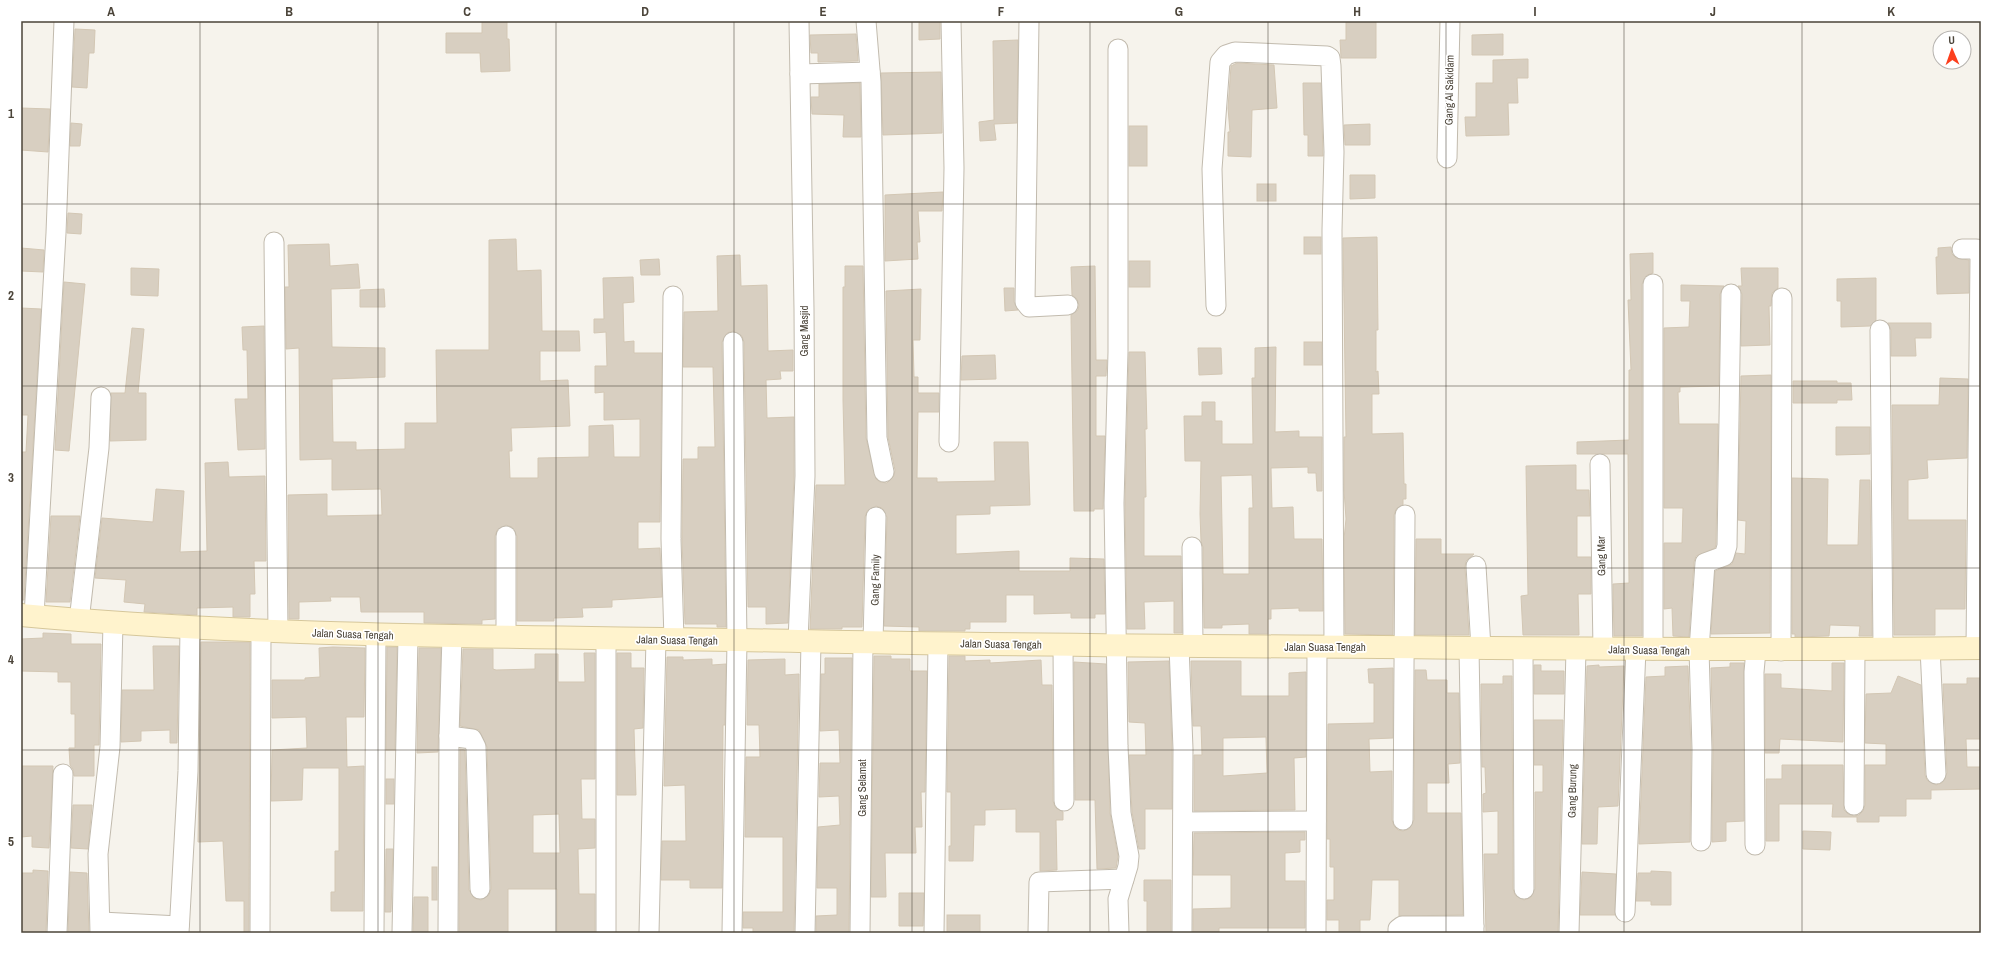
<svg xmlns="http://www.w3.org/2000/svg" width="2002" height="954" font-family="'Archivo Narrow',sans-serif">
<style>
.building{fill:#d8cfc1;stroke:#d3c7b4;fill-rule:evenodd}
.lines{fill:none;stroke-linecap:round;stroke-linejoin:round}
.street-casing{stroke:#c2bbae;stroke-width:21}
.secondary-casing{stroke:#d6c79b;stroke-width:24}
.street{stroke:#fff;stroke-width:19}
.secondary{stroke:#fff3cd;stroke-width:22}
.grid{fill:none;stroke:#4b4439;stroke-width:1;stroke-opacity:0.55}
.labels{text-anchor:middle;stroke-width:3.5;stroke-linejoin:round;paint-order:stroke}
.street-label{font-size:11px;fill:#4b4439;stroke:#fff}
.neatline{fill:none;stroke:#4b4439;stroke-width:1.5}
.grid-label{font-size:13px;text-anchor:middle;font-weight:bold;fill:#4b4439}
</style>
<rect width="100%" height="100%" fill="#f6f3ec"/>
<g class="building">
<polygon points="482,21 507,21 507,39 509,39 510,71 481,72 480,53 446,53 446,33 482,33"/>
<polygon points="919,21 940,21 940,39 919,40"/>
<polygon points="1346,21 1376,21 1376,58 1341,58 1340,40 1346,40"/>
<polygon points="75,29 95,30 94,53 89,53 87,88 72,87"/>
<polygon points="856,34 858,61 818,62 818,53 811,53 810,35"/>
<polygon points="1503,34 1503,55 1472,55 1472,35"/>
<polygon points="1018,40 1017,123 994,124 996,140 980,141 979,122 994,120 993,41"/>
<polygon points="1528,59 1528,78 1517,78 1518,103 1508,103 1509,135 1466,136 1465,117 1476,117 1476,83 1493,83 1493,60"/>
<polygon points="1237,63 1274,65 1277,108 1252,110 1251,157 1228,156 1228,132 1230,132 1228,108 1231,66"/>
<polygon points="941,72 942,133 883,135 881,73"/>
<polygon points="860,83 861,137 843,137 844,115 812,114 811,97 819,97 819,84"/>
<polygon points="1303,83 1321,83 1323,156 1308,156 1308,135 1304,135"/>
<polygon points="21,108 50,109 48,152 21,150"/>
<polygon points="71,123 82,124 80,146 70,146"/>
<polygon points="1370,124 1370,145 1345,145 1344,125"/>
<rect x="1129" y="126" width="18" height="40"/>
<polygon points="1350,175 1375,175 1375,198 1350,199"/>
<rect x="1257" y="184" width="19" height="17"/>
<polygon points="943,192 942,211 918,211 920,242 917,242 918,259 885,261 885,195"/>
<polygon points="68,213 82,214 81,234 67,233"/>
<rect x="1304" y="237" width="17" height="17"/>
<polygon points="1377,237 1378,330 1376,330 1376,372 1378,371 1379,394 1372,394 1372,434 1403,433 1404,484 1406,484 1406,499 1403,499 1403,505 1396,509 1394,515 1393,635 1345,634 1344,539 1346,519 1344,490 1344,437 1346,437 1343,238"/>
<polygon points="516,239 517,271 541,270 542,331 579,331 580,351 540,351 540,381 568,380 570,426 511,428 512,451 509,451 510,478 538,478 538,458 589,457 589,426 613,425 614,457 640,457 640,419 604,420 604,392 595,393 595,366 607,366 606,332 594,333 594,319 604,319 603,278 633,277 634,302 623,303 624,342 634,341 634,353 662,353 660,522 638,522 638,549 660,548 662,597 612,600 612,607 582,608 583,617 554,618 554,621 517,621 517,536 512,527 506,525 497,530 495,536 495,619 482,620 482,624 424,623 424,612 361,612 360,597 330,597 331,601 299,602 299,619 289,619 288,495 327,494 327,516 382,515 381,489 332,490 332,459 300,460 299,348 286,349 285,287 289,287 288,245 329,244 330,266 358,264 360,288 331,289 332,347 385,348 385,377 332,379 333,442 356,442 356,450 405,449 405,423 437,423 436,350 489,350 489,240"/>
<polygon points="1951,247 1952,254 1956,258 1969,260 1969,293 1937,294 1936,257 1938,257 1938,248"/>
<polygon points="21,248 44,250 43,272 21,271"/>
<polygon points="1653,253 1653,273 1647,275 1642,284 1642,636 1614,636 1613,584 1629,583 1628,454 1577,454 1577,442 1629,440 1629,370 1631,370 1628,300 1631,300 1630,254"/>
<polygon points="740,255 741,286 767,285 768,351 793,350 793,371 780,371 781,379 766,380 767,418 794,417 794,476 788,623 766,624 766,607 748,607 744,342 742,336 733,331 727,333 722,342 726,627 717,627 717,624 685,624 682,539 683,459 698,459 698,447 715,447 713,367 683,367 684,312 718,311 717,256"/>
<polygon points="659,259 660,275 641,275 640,260"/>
<rect x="1129" y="261" width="21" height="26"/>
<polygon points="845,266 863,266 866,438 876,479 880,482 887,483 894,476 895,470 888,437 886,291 921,289 920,340 913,340 914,377 918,377 918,393 939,393 939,412 918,412 917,478 937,478 937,482 995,481 994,442 1028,442 1030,505 990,506 990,514 956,515 956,554 1019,551 1019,571 1070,571 1070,558 1104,559 1105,614 1095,614 1095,618 1071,618 1071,613 1034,614 1034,595 1006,595 1006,622 970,622 970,629 965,629 965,631 919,631 919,627 884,626 887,517 882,508 876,506 867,511 865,517 862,627 842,627 842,629 810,629 816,485 845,485 843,400 843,287 845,287"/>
<polygon points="1095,266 1096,360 1107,360 1106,376 1096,376 1096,436 1105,436 1103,509 1094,509 1094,511 1074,511 1071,315 1078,310 1079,305 1077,299 1072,295 1071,267"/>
<polygon points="131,268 159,269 158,296 131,295"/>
<polygon points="1741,268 1778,268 1778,288 1772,293 1771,306 1769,306 1770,345 1741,346 1742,294 1738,286 1742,286"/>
<polygon points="1876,278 1876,320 1870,326 1841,327 1841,301 1837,301 1837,279"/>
<polygon points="64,282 85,284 69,451 55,450"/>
<polygon points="1681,285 1724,286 1720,294 1719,386 1680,387 1680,392 1678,392 1679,424 1718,424 1716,544 1715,548 1696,556 1694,562 1689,637 1673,636 1672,608 1664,609 1664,543 1682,543 1683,508 1664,508 1664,328 1689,327 1690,301 1681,301"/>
<polygon points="1004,288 1014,288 1014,302 1018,310 1005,311"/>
<polygon points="384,289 385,307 360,307 360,290"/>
<polygon points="21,308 41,309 24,600 21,600 21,452 26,452 28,415 21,415"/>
<polygon points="1888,323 1931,323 1931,338 1915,338 1916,356 1891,356 1891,330"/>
<polygon points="264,326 265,449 238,450 235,399 248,399 247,350 243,350 242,327"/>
<polygon points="132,328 144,329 138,393 146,393 146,440 110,441 111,393 125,393"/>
<rect x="1304" y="342" width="18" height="23"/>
<path d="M1276 347 1275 432 1299 431V437H1322V491H1317L1316 473H1308V467L1271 468 1272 508 1293 507 1294 539H1322L1323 611H1299V608L1271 609V619H1268V634H1249V624L1222 625V628H1204L1203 547 1201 541 1200 514 1201 461H1185L1184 416H1202V402H1215V421H1222V444H1253L1252 378H1255V348ZM1252 475 1253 508H1249V574H1223L1221 476Z"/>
<polygon points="1198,348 1221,348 1222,374 1199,375"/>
<polygon points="1129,352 1145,352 1147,429 1145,429 1146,497 1144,497 1144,556 1181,556 1182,633 1174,633 1174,601 1144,602 1145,629 1127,629 1125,503"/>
<polygon points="995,355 996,379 961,380 962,356"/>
<polygon points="1771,375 1770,633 1711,634 1715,571 1732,564 1736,553 1745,554 1746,521 1738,520 1741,376"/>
<polygon points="1940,378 1968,379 1967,458 1927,460 1928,478 1908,480 1908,520 1966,520 1965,609 1935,609 1935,635 1894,635 1892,405 1939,405"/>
<polygon points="1793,381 1837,381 1837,383 1851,383 1852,400 1837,400 1837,403 1793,403"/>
<polygon points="1836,427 1870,427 1870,454 1836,455"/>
<polygon points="228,462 229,477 265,476 266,561 254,561 255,594 250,594 250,617 233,617 233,607 197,608 197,615 144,612 145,604 124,602 126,580 95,578 102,518 153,522 156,489 184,491 180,552 207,551 205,463"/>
<polygon points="1576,465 1576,490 1589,490 1590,516 1577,516 1577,557 1591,557 1591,594 1578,594 1579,635 1523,635 1521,596 1528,595 1526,466"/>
<polygon points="1792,478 1828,479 1827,545 1858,545 1860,480 1870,480 1872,636 1859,636 1860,626 1830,625 1829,636 1795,637 1795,634 1792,634"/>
<polygon points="51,516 80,516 70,602 46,602"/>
<polygon points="1416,539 1441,539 1441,554 1474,554 1466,561 1465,567 1469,635 1415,635"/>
<polygon points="43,633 71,634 71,644 101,644 99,745 94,745 94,776 74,776 73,769 70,765 69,748 75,748 75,714 71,714 71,682 58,682 58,672 21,671 21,639 43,638"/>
<polygon points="201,642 250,642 249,933 244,933 244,901 226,901 223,841 198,842"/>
<polygon points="153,646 179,646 177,743 170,743 170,730 141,731 141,741 121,742 122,690 154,690"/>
<polygon points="333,647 365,648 364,717 346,717 347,767 364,766 363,911 331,911 331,892 335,892 335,851 339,851 339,768 303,768 302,800 271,801 272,750 307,748 306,717 272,718 272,680 305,680 305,678 320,677 319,648"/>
<polygon points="387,647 397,647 395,750 386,750"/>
<polygon points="419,648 441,648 438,752 417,753"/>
<path d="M463 649H493V669L496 670 535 669V654H558V682H585L584 653H595V779H581L582 819H595V848L578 849 579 894H595V933H557V889H508V933H459L460 749 465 750 469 890 474 898 481 900 489 895 491 889 487 747 479 730 460 726ZM559 814 560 853H533V815Z"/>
<polygon points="617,653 631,653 631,668 644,668 643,728 634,729 636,795 617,795"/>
<polygon points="874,656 891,656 891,659 910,659 910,671 927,671 925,792 921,792 922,827 915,827 916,853 885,853 886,897 871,897"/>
<polygon points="949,656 965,656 965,661 990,660 990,663 1041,660 1042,685 1052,685 1053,801 1055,807 1063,812 1063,820 1056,820 1057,870 1040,871 1040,832 1016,832 1016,809 985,810 985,825 974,825 973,861 949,861 949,846 951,846 951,792 947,792"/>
<polygon points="667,657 683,657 683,660 712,659 712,665 726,664 725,725 723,725 722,888 690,888 690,880 661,880 662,841 686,841 685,785 664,786"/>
<polygon points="825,658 852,658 849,933 816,933 816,916 837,915 837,888 817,888 818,827 840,825 839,796 819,797 820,763 840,763 839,730 820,731 821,674 825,674"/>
<polygon points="785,659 785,675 799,674 794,933 753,933 753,928 743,928 743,912 783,912 783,837 745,837 746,757 760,757 759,725 747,725 748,660"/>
<polygon points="1169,661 1172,749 1172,809 1145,809 1145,849 1139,849 1132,812 1129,755 1146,755 1145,723 1129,722 1128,662"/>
<path d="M1191 661H1241V696H1289V673L1306 672V757L1294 758 1295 810 1194 811V755H1202L1201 726H1193ZM1266 737 1267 773 1223 776V738Z"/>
<polygon points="1074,662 1106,664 1110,813 1118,856 1116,868 1097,869 1095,800 1075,800"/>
<polygon points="1730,663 1744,663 1744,821 1726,822 1726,841 1712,842 1713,749 1711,668 1730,667"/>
<polygon points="1832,663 1844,663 1843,742 1780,739 1779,753 1765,753 1765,674 1781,674 1781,688 1832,691"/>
<polygon points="1534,665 1541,665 1541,671 1564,671 1564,694 1534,694"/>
<polygon points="1599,665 1599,667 1624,666 1618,806 1598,807 1597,844 1582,844 1587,666"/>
<polygon points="1688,666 1691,749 1690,842 1639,844 1646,677 1665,676 1665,667"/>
<polygon points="1393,668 1393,738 1369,739 1370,772 1392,771 1392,820 1394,826 1398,830 1403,831 1409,829 1414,820 1415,670 1426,670 1427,680 1447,680 1447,693 1459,693 1460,763 1448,764 1449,783 1427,783 1427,813 1461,813 1463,915 1399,916 1399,880 1372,880 1370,920 1360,920 1360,933 1339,933 1339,920 1327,920 1327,900 1334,900 1334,867 1330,867 1330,839 1327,839 1328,724 1374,723 1374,683 1369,683 1368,669"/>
<polygon points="1503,676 1512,676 1513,889 1515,895 1524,900 1530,898 1535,889 1535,792 1543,792 1543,765 1534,765 1534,720 1563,720 1558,933 1486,933 1484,854 1498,854 1498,811 1483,812 1483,794 1486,793 1485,767 1482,767 1481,684 1503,684"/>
<polygon points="1898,676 1921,685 1925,775 1927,780 1936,785 1942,783 1947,773 1943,684 1967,684 1967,678 1981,678 1981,739 1966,739 1967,767 1981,767 1981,789 1931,790 1931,799 1906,799 1906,816 1879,816 1879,822 1857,822 1857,817 1832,817 1833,804 1779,804 1779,841 1766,841 1766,779 1782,779 1782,765 1843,765 1844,810 1848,814 1854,816 1859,815 1863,811 1865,805 1865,765 1886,765 1886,744 1865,743 1866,694 1891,693"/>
<polygon points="21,766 53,766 49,848 32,847 32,836 21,837"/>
<rect x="386" y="779" width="8" height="25"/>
<polygon points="73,805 92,805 88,849 71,848"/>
<polygon points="1803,831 1831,832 1830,850 1803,849"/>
<polygon points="1305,832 1305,840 1300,840 1300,852 1285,853 1285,881 1305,881 1305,928 1219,928 1219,932 1193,932 1193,909 1231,908 1231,875 1193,875 1194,833"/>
<polygon points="386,849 393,849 391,912 385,912"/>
<rect x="432" y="867" width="5" height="33"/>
<polygon points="33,870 48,871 46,933 21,933 21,873 33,873"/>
<polygon points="1651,871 1671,872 1671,905 1651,905 1651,901 1636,901 1638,873 1651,873"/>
<polygon points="70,872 87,873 89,933 68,933"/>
<polygon points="1582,872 1616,874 1615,915 1580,915"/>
<polygon points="1144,880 1171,880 1171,933 1147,933 1147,901 1144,901"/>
<polygon points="899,893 924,893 923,926 899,926"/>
<polygon points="414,897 428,897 428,933 413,933"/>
<rect x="947" y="915" width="33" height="18"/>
</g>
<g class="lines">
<g class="street-casing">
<g id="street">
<polyline points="866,21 871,82 877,438 884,472"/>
<polyline points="1029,21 1025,302 1029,307 1068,305"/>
<polyline points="1118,49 1118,352 1114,503 1118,746 1121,813 1129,856 1128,866 1118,899 1119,933"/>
<polyline points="800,74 870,72"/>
<polyline points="1447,158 1450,21"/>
<polyline points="274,242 278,632"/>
<polyline points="1962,249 1976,249 1980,257 1976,648"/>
<polyline points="1653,284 1653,650"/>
<polyline points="673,296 671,539 674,640"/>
<polyline points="1216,306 1212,169 1220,62 1226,55 1235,52 1327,56 1330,58 1331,66 1334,152 1332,230 1334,647"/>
<polyline points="1880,330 1883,649"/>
<polyline points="949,442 954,168 951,21"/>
<polyline points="1600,464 1603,649"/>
<polyline points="1192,547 1193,646"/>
<polyline points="1476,566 1481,648"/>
<polyline points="34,616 56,233 64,21"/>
<polyline points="79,621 99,448 101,397"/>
<polyline points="506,637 506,536"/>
<polyline points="798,641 805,476 804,309 799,21"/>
<polyline points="873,643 876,517"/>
<polyline points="1063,645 1064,801"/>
<polyline points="1179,646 1183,749 1182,933"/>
<polyline points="1469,648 1474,933"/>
<polyline points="1930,648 1936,774"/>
<polyline points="1523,649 1524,889"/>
<polyline points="1781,651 1782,298"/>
<polyline points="449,736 472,739 476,747 480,889"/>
<polyline points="1854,805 1855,649"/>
<polyline points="1403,820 1405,515"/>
<polyline points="1183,822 1316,821"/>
<polyline points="1701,841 1702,749 1699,650 1705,563 1724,556 1727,546 1731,294"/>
<polyline points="1755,845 1754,672 1756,650"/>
<polyline points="1625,912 1636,649"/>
<polyline points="101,922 179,926"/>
<polyline points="57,933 63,774"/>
<polyline points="100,933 98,854 110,747 113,623"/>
<polyline points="179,933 188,771 190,627"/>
<polyline points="260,933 261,631"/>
<polyline points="374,933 376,635"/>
<polyline points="402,933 408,636"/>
<polyline points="448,933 449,736 452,636"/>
<polyline points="606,933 606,639"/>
<polyline points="649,933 656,639"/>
<polyline points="732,933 737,641 733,342"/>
<polyline points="805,933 811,642"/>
<polyline points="860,933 863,642"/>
<polyline points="934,933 938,643"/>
<polyline points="1038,933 1039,882 1124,879"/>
<polyline points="1316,933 1317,647"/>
<polyline points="1398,933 1398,929 1402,926 1474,926"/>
<polyline points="1569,933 1576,649"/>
</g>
</g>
<g class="secondary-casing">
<path id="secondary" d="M21 615C280 639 539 636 799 641 992 645 1186 646 1380 647 1580 649 1781 650 1981 648"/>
</g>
<use href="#street" class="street"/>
<use href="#secondary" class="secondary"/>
</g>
<path class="grid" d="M200 21V933M378 21V933M556 21V933M734 21V933M912 21V933M1090 21V933M1268 21V933M1446 21V933M1624 21V933M1802 21V933M21 204H1981M21 386H1981M21 568H1981M21 750H1981"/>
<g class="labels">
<g class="street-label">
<text transform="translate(1449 90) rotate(-89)" y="4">Gang Al Sakidam</text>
<text transform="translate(804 331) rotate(-90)" y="4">Gang Masjid</text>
<text transform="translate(1601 556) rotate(-91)" y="4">Gang Mar</text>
<text transform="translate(875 580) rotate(-89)" y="4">Gang Family</text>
<text transform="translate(353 634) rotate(2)" y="4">Jalan Suasa Tengah</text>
<text transform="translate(677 640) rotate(1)" y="4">Jalan Suasa Tengah</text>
<text transform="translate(1001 644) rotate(1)" y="4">Jalan Suasa Tengah</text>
<text x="1325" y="651">Jalan Suasa Tengah</text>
<text transform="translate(1649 650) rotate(1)" y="4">Jalan Suasa Tengah</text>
<text transform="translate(862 788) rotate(-90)" y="4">Gang Selamat</text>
<text transform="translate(1572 791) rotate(-89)" y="4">Gang Burung</text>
</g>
</g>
<rect width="2002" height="954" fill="none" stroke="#ffffff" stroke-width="44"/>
<g transform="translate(1952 50) rotate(358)"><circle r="19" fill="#ffffff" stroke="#b7b4b0"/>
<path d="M0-3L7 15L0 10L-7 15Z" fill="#fc3f1d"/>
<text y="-6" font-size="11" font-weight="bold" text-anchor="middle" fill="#4b4439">U</text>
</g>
<rect x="22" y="22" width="1958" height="910" class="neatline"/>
<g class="grid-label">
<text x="111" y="16">A</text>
<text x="289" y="16">B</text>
<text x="467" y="16">C</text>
<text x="645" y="16">D</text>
<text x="823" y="16">E</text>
<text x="1001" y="16">F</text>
<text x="1179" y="16">G</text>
<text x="1357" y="16">H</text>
<text x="1535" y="16">I</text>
<text x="1713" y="16">J</text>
<text x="1891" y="16">K</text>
<text x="11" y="118">1</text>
<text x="11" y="300">2</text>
<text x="11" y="482">3</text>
<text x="11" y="664">4</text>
<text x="11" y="846">5</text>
</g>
</svg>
